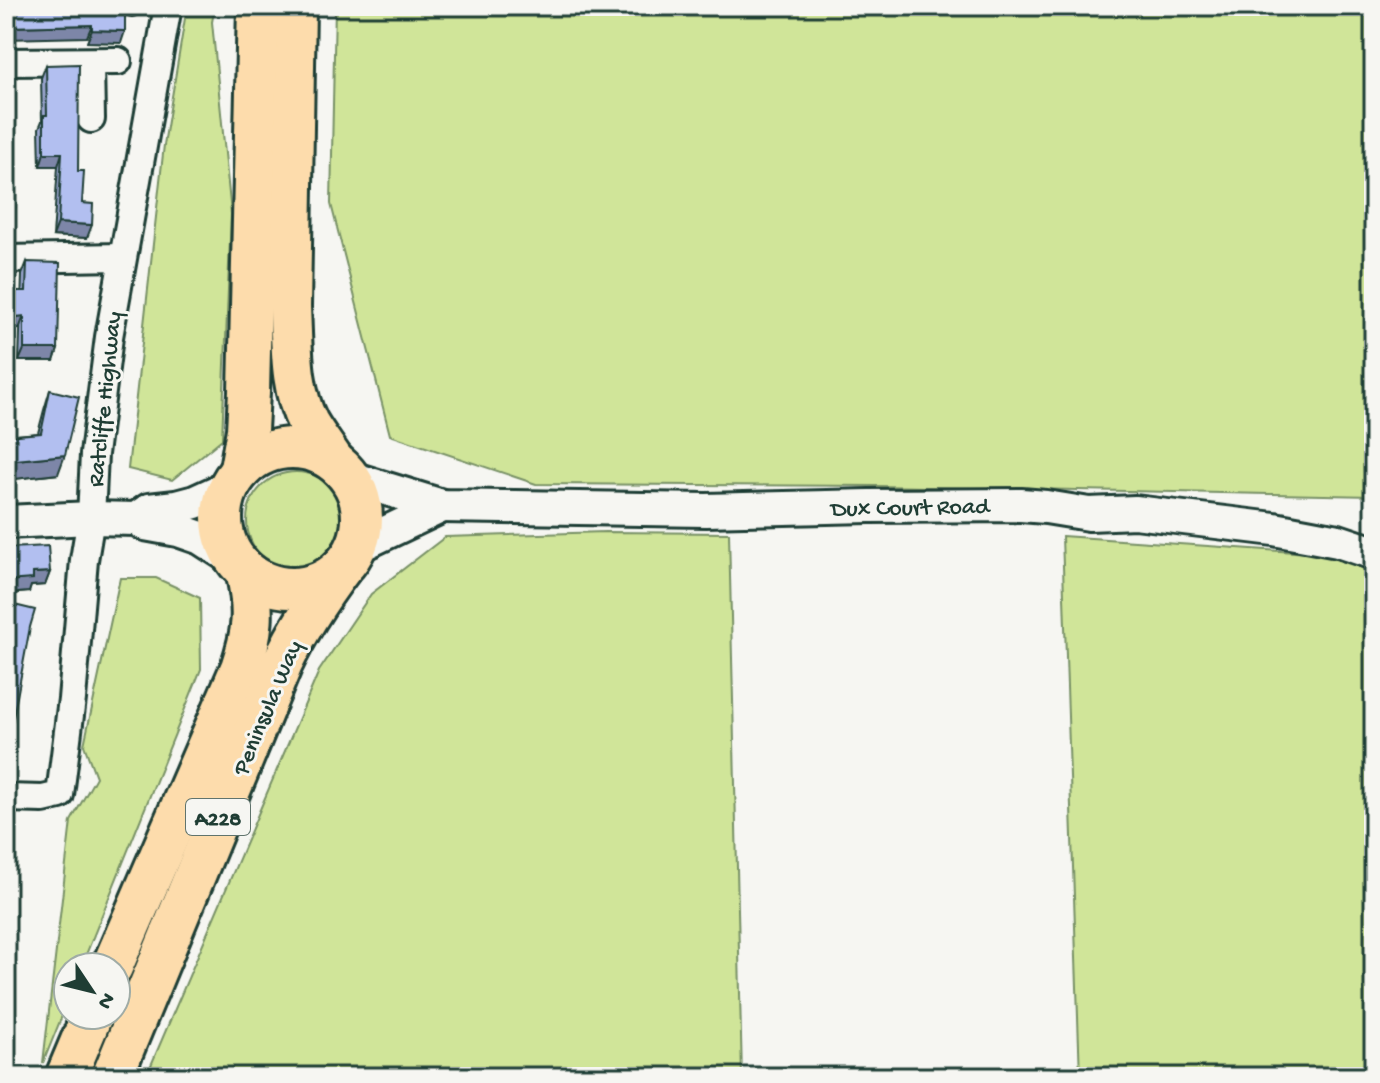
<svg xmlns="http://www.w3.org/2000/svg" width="1380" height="1083" font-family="'Gochi Hand',sans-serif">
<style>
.green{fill:#d0e599;stroke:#789166;stroke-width:2}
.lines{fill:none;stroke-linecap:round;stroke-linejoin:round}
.service-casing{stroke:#1f3d34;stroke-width:18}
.minor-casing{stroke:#1f3d34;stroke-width:32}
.tertiary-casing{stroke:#1f3d34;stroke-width:38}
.primary-casing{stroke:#1f3d34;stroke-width:46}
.service{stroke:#f6f6f2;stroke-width:12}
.minor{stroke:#f6f6f2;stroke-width:26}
.tertiary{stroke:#f6f6f2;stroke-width:32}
.primary{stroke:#fddcac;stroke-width:40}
.wall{fill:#99a4ce;stroke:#1f3d34;stroke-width:2}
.shaded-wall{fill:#7d86a8;stroke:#1f3d34;stroke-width:2}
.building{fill:#b2bff0;stroke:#1f3d34;stroke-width:2}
.labels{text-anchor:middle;stroke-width:6;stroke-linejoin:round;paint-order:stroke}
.shield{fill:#f6f6f2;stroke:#60746d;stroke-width:2}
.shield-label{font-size:22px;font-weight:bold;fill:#1f3d34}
.street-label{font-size:24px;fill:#1f3d34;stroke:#f6f6f2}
</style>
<rect width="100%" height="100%" fill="#f6f6f2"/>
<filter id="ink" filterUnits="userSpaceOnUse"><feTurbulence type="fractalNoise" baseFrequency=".0125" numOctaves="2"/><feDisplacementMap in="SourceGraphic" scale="16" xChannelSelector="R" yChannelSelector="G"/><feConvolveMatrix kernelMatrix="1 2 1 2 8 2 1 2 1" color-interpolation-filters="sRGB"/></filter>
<g filter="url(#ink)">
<g class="green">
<polygon points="187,6 215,6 212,22 231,214 222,439 172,480 128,469 164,145"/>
<polygon points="335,6 1374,6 1374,496 877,486 536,484 390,435 331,204"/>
<circle cx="296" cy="521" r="49"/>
<polygon points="605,532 729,533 742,1077 146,1077 319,671 371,594 445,537"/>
<polygon points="1062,536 1354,556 1374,565 1374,1077 1080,1077"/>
<polygon points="120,578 156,578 200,598 201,669 81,967 68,967 68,1001 43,1063 71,821 96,777 84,745"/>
</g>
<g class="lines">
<g class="service-casing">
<polyline id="service" points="132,9 132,6"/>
</g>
<g class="minor-casing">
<g id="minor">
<polyline points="6,62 118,61"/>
<polyline points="90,62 91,119"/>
<polyline points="6,259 122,257"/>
<polyline points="6,798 43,799 60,795 72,699 84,560 91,518 94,454 109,337 168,6"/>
</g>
</g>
<g class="tertiary-casing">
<g id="tertiary">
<polyline points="351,478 442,506 706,510 869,506 1021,505 1046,507 1089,514 1135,512 1274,529 1338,541 1374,553"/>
<polyline points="139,517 149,510 176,507 195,502 230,486"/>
<polyline points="6,522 91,518 136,519 145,524 178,530 201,538 235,560"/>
<polyline points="358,546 442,506"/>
</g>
</g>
<g class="primary-casing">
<g id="primary">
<path d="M295 6 290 307C292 345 290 388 308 423 315 435 324 447 332 459"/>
<circle cx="292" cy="518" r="70"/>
<polyline points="240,469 247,430 249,392 258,6"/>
<path d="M112 967 241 668C253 632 255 612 247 575"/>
<polyline points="66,1077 92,1015"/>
<path d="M112 1077 282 664C299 628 318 599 342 567"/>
</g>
</g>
<use href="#service" class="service"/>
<use href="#minor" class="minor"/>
<use href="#tertiary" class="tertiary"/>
<use href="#primary" class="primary"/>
</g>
<g class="wall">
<polygon points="46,65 78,171 87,238 53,236 58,166 40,166 39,128 42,121 41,78"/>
<polygon points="27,262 58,349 54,361 19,361 22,275"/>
<polygon points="50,390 58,474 6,480 6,436 38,433 44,410"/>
<polygon points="9,548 50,572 45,585 31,586 29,592 6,594 6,556"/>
</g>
<g class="shaded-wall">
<polygon points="92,25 87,37 6,39 6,27"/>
<polygon points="92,30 125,31 121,43 87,42"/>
<polygon points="6,114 10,114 6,126"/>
<polygon points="44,153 62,153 58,166 40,166"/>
<polygon points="6,208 15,208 10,221 6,220"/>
<polygon points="58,223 92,225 87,238 53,236"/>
<polygon points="24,316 19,329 6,330 6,318"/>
<polygon points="24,349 58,349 54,361 19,361"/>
<polygon points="65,455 58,474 6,480 6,461"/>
<polygon points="50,572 45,585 31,586 29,592 6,594 6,581 33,573"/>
</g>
<g class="building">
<polygon points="6,6 125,6 125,31 92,30 92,25 6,27"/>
<polygon points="79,64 78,171 84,171 82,203 93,204 92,225 58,223 62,153 44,153 44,115 47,115 46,65"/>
<polygon points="6,84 11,84 10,114 6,114"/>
<polygon points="6,177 16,178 15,208 6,208"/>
<polygon points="27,262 60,263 58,349 24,349 24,316 6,318 6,291 26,291"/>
<polygon points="50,390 79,397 65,455 6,461 6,436 41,433"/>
<polygon points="48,546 50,572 33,573 33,579 6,581 6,563 9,563 9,548"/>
<polygon points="6,603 35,610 30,627 9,740 6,740"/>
</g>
</g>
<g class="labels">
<rect class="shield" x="186" y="799" width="64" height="36" rx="6"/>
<g class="shield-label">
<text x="218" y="825">A228</text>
</g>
<g class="street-label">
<text transform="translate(103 399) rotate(-84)" y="8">Ratcliffe Highway</text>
<text transform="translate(910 506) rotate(-1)" y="8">Dux Court Road</text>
<text transform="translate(266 707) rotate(-67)" y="8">Peninsula Way</text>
</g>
</g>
<rect width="1380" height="1083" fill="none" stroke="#f6f6f2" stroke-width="32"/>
<rect x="16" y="16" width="1348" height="1051" fill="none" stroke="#1f3d34" stroke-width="3" filter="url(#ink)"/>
<g transform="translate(92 991) rotate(125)"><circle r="38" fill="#f6f6f2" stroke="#a0aca6" stroke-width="2"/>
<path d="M0-6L14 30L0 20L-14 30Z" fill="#1f3d34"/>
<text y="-12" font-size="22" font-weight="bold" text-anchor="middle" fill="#1f3d34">N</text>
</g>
</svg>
